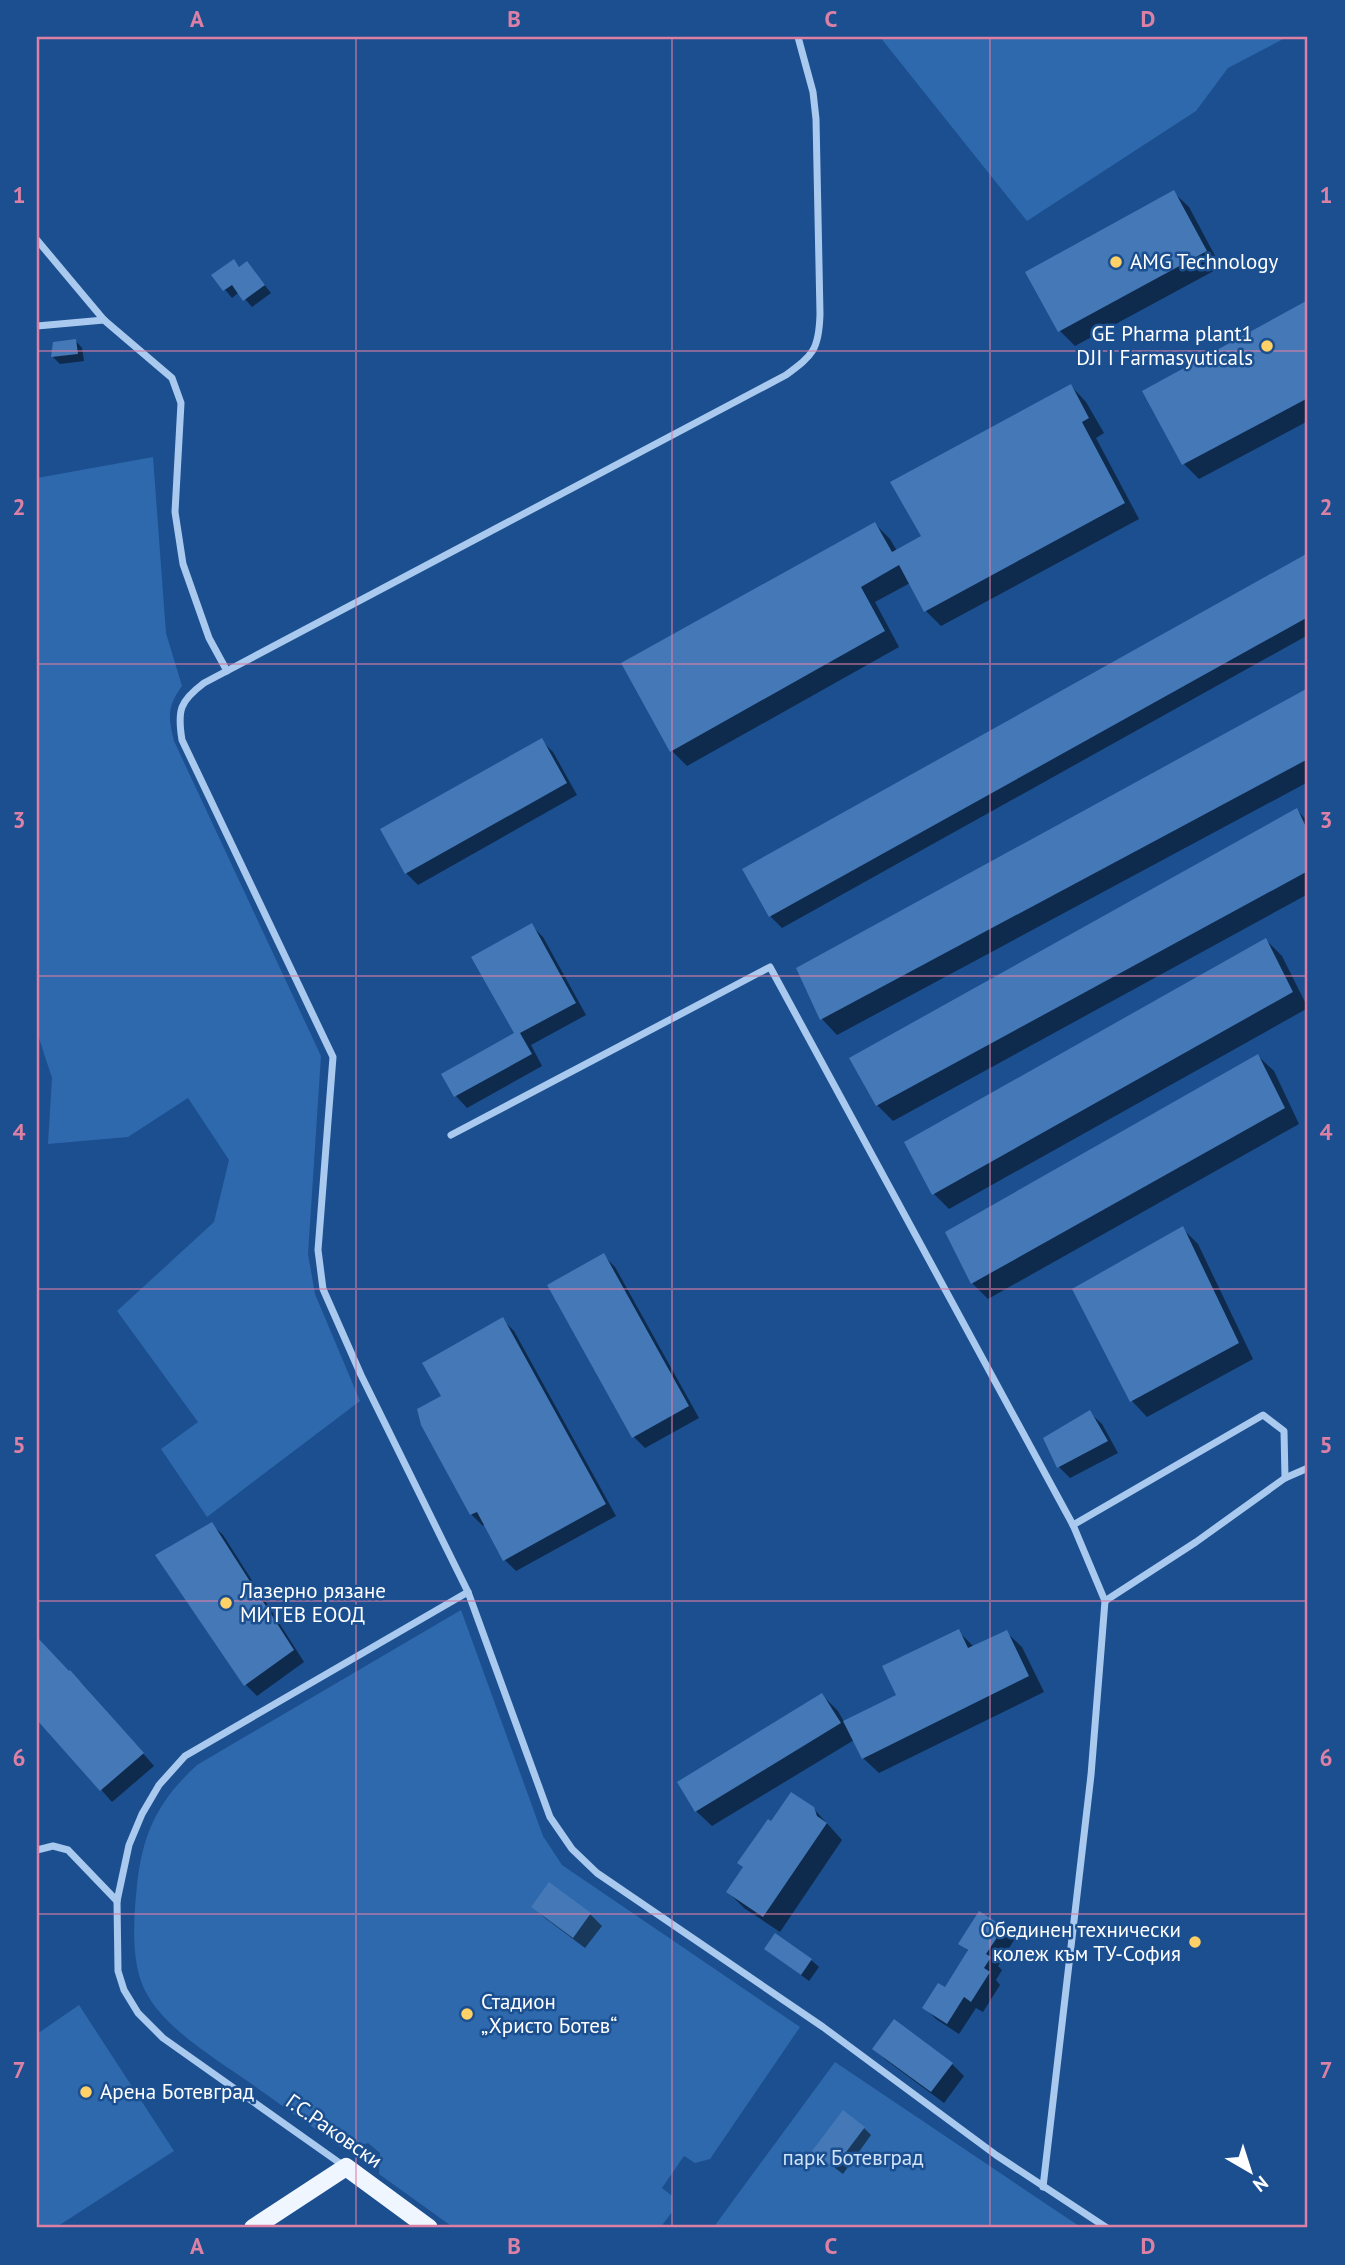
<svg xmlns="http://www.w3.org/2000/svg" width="1345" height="2265" font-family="'PT Sans',sans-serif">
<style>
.green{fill:#2e69ad}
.shadow{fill:#0007}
.building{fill:#4478b7}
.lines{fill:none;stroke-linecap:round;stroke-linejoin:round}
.minor{stroke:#a9c9ee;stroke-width:7}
.primary{stroke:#f0f6ff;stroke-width:18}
.grid{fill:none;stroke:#dd80a5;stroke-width:2;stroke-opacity:0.55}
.poi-dot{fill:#ffd166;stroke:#1b4f8f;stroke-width:2.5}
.labels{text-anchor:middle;stroke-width:5;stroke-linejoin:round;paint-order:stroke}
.poi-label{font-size:21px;fill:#fff;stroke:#1b4f8f;text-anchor:start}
.street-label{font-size:21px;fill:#fff;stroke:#1b4f8f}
.park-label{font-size:21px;fill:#cfe3fa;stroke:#1b4f8f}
.neatline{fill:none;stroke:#dd80a5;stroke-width:2.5}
.grid-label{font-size:23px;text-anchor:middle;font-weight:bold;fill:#dd80a5}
</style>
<rect width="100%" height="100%" fill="#1b4f8f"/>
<g class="green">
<polygon points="880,37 1287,37 1228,68 1196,111 1027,221"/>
<path d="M153 457 166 633 182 686C167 707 168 716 174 741L321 1056 308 1254 315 1294 360 1401 207 1517 161 1449 198 1422 117 1311 214 1222 229 1160 188 1098 128 1137 48 1144 52 1078 37 1032V478Z"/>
<path d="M461 1610 543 1836 562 1865 800 2027 710 2159 695 2163 684 2156 662 2188 672 2196V2212L660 2228H454L379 2174 380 2153 368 2143 345 2150C314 2128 284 2107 253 2085 218 2060 155 2024 141 1981 131 1952 134 1915 137 1885 143 1832 158 1801 197 1765Z"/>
<polygon points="79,2005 174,2151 55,2228 37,2228 37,2034"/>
<polygon points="835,2062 1082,2228 713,2228"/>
</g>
<g class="shadow">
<polygon points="1173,192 1189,207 1221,267 1075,346 1060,331"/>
<polygon points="234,261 240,268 247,263 271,293 252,307 239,292 232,298 214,276"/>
<polygon points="1308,302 1308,421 1199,479 1184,464 1144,392"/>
<polygon points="75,340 82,348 84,361 60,364 53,357"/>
<polygon points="1071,386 1086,402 1104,433 1096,438 1139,519 941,626 926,611 910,583 875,602 899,647 687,766 672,751 875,524 890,539 897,551 923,537"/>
<polygon points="1308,555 1308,635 782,928 770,916 744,869"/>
<polygon points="1308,690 1308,782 837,1035 822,1019 798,969"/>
<polygon points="541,740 553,752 577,795 418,885 406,873 382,830"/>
<polygon points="1297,810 1308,822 1308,894 893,1121 877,1105"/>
<polygon points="531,925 543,937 586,1015 531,1045 542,1066 467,1108 456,1096 443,1074 516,1034"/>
<polygon points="1266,940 1282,956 1308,1008 949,1209 934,1194"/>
<polygon points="1258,1056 1274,1071 1299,1124 988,1299 972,1283 947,1233"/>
<polygon points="1183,1229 1198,1244 1253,1359 1147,1417 1132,1401"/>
<polygon points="603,1255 615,1267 699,1418 645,1448 633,1436"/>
<polygon points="503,1320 514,1331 616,1516 516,1571 505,1560 485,1524 483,1526 471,1514 443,1397"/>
<polygon points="1090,1413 1102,1424 1118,1453 1070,1478 1059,1467"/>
<polygon points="211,1524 223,1535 304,1662 257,1696 246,1685 158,1556"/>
<polygon points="958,1631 974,1647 1006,1632 1022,1647 1044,1692 879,1773 863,1758 854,1740 712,1826 696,1811 822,1695 838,1711 844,1722 898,1695"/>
<polygon points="37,1639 69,1673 82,1683 154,1766 112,1802 37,1717"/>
<polygon points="813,1808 842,1840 780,1932 744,1908 728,1892"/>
<polygon points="549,1884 590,1914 602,1926 585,1948 545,1918 533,1907"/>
<polygon points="1002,1928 1014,1940 998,1966 1002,1970 996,1980 1000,1985 983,2012 976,2008 959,2034 936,2019 924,2007 945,1990 969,1952 961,1944"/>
<polygon points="766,1949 811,1960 819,1967 809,1981"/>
<polygon points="895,2022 952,2064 964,2076 944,2103 886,2060 875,2049"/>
<polygon points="864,2128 871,2135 843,2174 822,2158"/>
</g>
<g class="building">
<polygon points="1174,190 1207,251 1058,332 1025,272"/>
<polygon points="234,259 239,267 247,261 265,285 243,301 232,285 223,291 211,275"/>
<polygon points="1308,300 1308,398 1182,465 1142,391"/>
<polygon points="76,339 78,354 51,357 53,342"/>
<polygon points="1071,384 1089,418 1082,422 1125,503 924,612 899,565 861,587 885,631 670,752 621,663 875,522 892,552 921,536 890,482"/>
<polygon points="1308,553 1308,617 769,917 742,869"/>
<polygon points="1308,688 1308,759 820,1020 796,968"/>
<polygon points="542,738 567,783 405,874 380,829"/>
<polygon points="1297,808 1308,831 1308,871 876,1106 849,1058"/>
<polygon points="532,923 576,1003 520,1033 532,1054 454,1097 441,1074 514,1033 471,957"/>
<polygon points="1266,938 1293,992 932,1195 904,1142"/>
<polygon points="1258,1054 1285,1108 971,1284 945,1232"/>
<polygon points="1183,1226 1239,1343 1130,1402 1072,1289"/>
<polygon points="604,1253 689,1406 632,1438 547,1285"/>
<polygon points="503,1317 606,1504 503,1561 477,1512 470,1515 421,1425 417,1409 441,1396 422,1363"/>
<polygon points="1090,1410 1108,1441 1057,1468 1043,1438"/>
<polygon points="212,1522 294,1650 244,1686 155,1555"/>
<polygon points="959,1629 968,1648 1007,1630 1029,1676 862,1759 843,1721 896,1695 882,1666"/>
<polygon points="37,1637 69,1671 70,1670 144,1753 100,1791 37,1720"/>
<polygon points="822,1693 841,1723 695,1812 677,1782"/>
<polygon points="791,1792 814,1807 817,1816 827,1823 763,1917 726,1892 743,1867 737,1863 768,1819 771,1821"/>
<polygon points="549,1882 591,1913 573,1938 531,1907"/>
<polygon points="979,1911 1004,1927 986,1954 991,1957 984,1968 990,1972 971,2002 964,1997 947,2024 922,2008 938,1983 945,1987 968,1950 958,1944"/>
<polygon points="775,1933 812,1959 801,1975 764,1949"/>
<polygon points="894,2019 953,2063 931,2092 872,2049"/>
<polygon points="843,2110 865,2127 834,2168 812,2151"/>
</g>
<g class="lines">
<g class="minor">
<path d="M798 37 813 92 816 119 820 314C819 350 813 355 786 375L204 683C180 701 177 710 182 740L333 1057 318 1250 323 1289 361 1375 468 1592 550 1817 572 1849 597 1873 823 2027 996 2155 1107 2228"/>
<polyline points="37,240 104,320 172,378 181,403 175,512 183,564 209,638 227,671"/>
<polyline points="37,326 104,320"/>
<polyline points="451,1135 770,967 1073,1525 1105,1601 1091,1775 1043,2187"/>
<polyline points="1073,1525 1263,1415 1284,1431 1285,1478"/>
<polyline points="1105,1601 1196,1542 1285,1478 1308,1468"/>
<polyline points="37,1850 53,1846 68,1850 117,1901"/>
<polyline points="344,2166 163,2038 138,2013 124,1990 118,1971 117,1901 129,1845 142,1814 159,1785 185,1756 468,1592"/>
</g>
<polyline class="primary" points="253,2228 346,2167 429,2228"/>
</g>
<path class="grid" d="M356 37V2228M672 37V2228M990 37V2228M37 351H1308M37 664H1308M37 976H1308M37 1289H1308M37 1601H1308M37 1914H1308"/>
<g class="poi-dot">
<circle cx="1116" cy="262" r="7"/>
<circle cx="1267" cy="346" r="7"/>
<circle cx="226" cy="1603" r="7"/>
<circle cx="1195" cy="1942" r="7"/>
<circle cx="467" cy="2014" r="7"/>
<circle cx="86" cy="2092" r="7"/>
</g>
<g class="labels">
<g class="poi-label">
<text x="1130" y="269">AMG Technology</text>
<text x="1253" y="341" text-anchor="end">GE Pharma plant1<tspan x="1253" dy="24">DJI I Farmasyuticals</tspan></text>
<text x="240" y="1598">Лазерно рязане<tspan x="240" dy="24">МИТЕВ ЕООД</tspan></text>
<text x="1181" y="1937" text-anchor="end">Обединен технически<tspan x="1181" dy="24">колеж към ТУ-София</tspan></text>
<text x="481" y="2009">Стадион<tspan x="481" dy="24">„Христо Ботев“</tspan></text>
<text x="100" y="2099">Арена Ботевград</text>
</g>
<g class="street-label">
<text transform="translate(334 2131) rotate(35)" y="7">Г.С.Раковски</text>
</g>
<g class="park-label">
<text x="853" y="2165">парк Ботевград</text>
</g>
</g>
<rect width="1345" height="2265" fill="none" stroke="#1b4f8f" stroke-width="77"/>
<g transform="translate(1250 2171) rotate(141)" stroke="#1b4f8f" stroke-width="5" paint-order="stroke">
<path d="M0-5L12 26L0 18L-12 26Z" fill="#ffffff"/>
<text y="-10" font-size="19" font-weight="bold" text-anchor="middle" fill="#ffffff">N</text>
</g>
<rect x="38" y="38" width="1268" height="2188" class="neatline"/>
<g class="grid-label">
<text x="197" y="27">A</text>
<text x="514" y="27">B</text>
<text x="831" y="27">C</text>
<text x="1148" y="27">D</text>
<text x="19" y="203">1</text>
<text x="1326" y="203">1</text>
<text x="19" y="515">2</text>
<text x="1326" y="515">2</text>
<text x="19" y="828">3</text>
<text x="1326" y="828">3</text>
<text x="19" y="1140">4</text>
<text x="1326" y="1140">4</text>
<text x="19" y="1453">5</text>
<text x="1326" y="1453">5</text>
<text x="19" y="1766">6</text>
<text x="1326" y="1766">6</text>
<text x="19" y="2078">7</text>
<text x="1326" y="2078">7</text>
<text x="197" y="2254">A</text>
<text x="514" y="2254">B</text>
<text x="831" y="2254">C</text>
<text x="1148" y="2254">D</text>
</g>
</svg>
